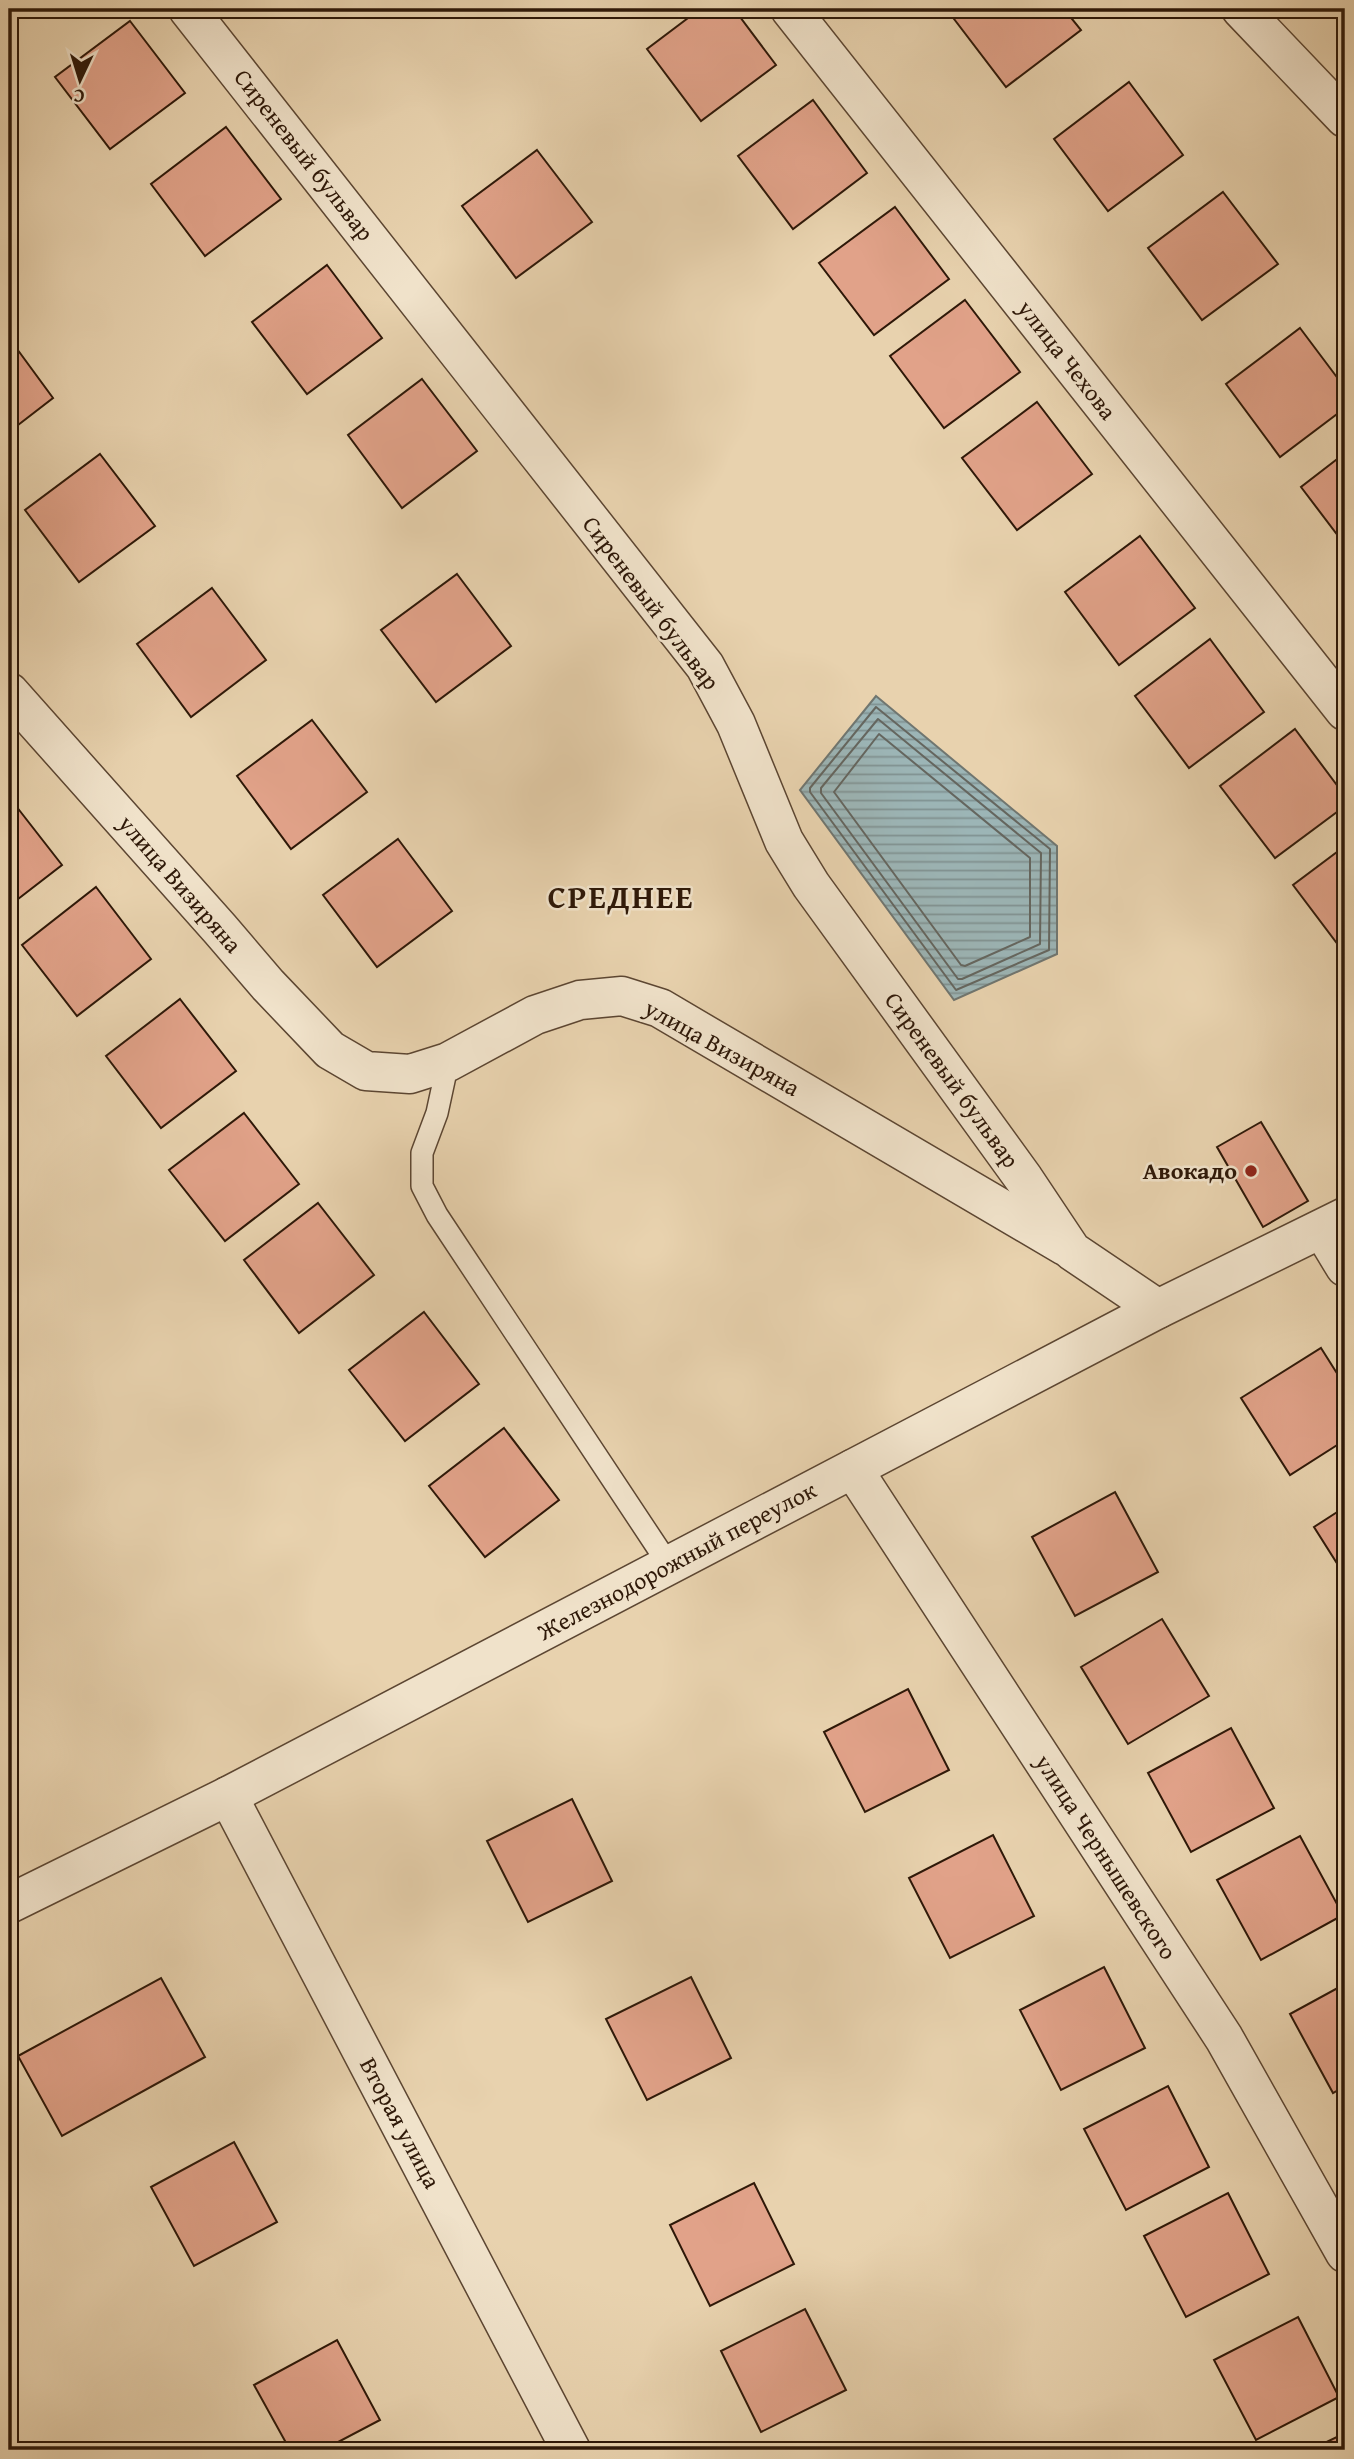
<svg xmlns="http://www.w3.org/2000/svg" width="1354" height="2459" font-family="'Gentium Book Plus',serif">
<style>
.water{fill:url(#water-rules);stroke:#707670;stroke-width:2}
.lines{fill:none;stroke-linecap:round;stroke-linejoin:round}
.shore{stroke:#65665f;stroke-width:2}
.building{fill:#e1a289;stroke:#2e1808;stroke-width:2}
.service-casing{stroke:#5c4632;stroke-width:24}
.minor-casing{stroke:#5c4632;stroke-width:41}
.service{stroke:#f0e2ca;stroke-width:21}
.minor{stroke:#f0e2ca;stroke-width:38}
.poi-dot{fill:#8f2418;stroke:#f0e2ca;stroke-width:2.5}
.labels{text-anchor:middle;stroke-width:5;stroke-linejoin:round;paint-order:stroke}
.street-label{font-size:24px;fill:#2e1808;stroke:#f0e2ca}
.poi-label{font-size:24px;font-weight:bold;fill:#2e1808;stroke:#f0e2ca;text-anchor:end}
.district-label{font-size:32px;font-weight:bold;letter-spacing:2px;fill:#2e1808;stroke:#f0e2ca}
</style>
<defs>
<pattern id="water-rules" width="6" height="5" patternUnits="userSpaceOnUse" patternTransform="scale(1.75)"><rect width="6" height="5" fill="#9cb5b6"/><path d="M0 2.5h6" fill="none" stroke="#809292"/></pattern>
</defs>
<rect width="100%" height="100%" fill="#e8d2ae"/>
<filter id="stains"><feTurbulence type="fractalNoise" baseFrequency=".00286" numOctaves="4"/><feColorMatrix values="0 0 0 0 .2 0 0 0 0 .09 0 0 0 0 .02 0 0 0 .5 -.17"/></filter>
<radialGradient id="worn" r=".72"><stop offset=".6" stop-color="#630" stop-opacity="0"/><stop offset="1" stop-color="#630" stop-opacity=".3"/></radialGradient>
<polygon class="water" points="876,696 1057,846 1057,954 954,1000 800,790"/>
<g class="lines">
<g class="shore">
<polygon points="876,707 1050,849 1049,950 956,990 810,792 810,788"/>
<polygon points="878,719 1041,853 1040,944 962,979 958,979 821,793 821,788"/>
<polygon points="879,734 1030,858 1030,937 965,966 961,965 834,792"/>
</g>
</g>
<g class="building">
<polygon points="700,9 734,9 776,65 701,121 647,49"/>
<polygon points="959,9 1064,9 1081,30 1006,87 951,15"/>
<polygon points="130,21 185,93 110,149 55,77"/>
<polygon points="1129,82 1183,155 1108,211 1054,139"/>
<polygon points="813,100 867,173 793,229 738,156"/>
<polygon points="226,127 281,199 205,256 151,184"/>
<polygon points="537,150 592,222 516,278 462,206"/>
<polygon points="1223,192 1278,264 1202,320 1148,248"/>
<polygon points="895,207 949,279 874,335 819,263"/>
<polygon points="327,265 382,338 307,394 252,322"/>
<polygon points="965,300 1020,372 944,428 890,356"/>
<polygon points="1300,328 1345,388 1345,408 1280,457 1226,384"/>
<polygon points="9,338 53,398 9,432"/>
<polygon points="422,379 477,451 402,508 348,435"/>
<polygon points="1037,402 1092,474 1017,530 962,458"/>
<polygon points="1345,453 1345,545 1301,487"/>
<polygon points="100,454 155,526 79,582 25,510"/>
<polygon points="1140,536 1195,608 1119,665 1065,592"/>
<polygon points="457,574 511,646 436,702 381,630"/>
<polygon points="212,588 266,660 191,717 137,644"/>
<polygon points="1210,639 1264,712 1189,768 1135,696"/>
<polygon points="312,720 367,792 291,849 237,776"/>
<polygon points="1295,729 1345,796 1345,806 1275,858 1220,786"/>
<polygon points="9,797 62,865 9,906"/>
<polygon points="398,839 452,911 377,967 323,895"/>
<polygon points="1345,846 1345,954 1293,885"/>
<polygon points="96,887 151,959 77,1016 22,945"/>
<polygon points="180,999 236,1071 161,1128 106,1056"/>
<polygon points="244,1113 299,1184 225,1241 169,1170"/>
<polygon points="1261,1122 1308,1201 1263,1227 1217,1147"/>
<polygon points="318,1203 374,1275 299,1333 244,1260"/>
<polygon points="424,1312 479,1384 405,1441 349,1370"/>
<polygon points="1321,1348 1345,1386 1345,1440 1290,1475 1241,1398"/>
<polygon points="504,1428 559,1500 485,1557 429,1486"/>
<polygon points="1115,1492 1158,1572 1075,1616 1032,1537"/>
<polygon points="1345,1507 1345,1576 1314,1527"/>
<polygon points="1162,1619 1209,1696 1128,1744 1081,1667"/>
<polygon points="908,1689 949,1770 865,1812 824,1732"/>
<polygon points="1231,1728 1274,1808 1191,1852 1148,1773"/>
<polygon points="572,1799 612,1881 528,1922 487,1841"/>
<polygon points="993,1835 1034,1916 950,1958 909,1878"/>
<polygon points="1300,1836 1343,1915 1261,1960 1217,1880"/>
<polygon points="1104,1967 1145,2048 1061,2090 1020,2010"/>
<polygon points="691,1977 731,2058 647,2100 606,2019"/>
<polygon points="161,1978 205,2057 62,2136 18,2056"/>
<polygon points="1345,1984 1345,2086 1333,2093 1290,2014"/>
<polygon points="1168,2086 1209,2167 1126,2210 1084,2129"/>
<polygon points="234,2142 277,2222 194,2266 151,2187"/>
<polygon points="754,2183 794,2264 710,2306 670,2225"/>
<polygon points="1228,2193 1269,2274 1186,2317 1144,2236"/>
<polygon points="805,2309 846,2390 761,2432 721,2351"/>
<polygon points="1298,2317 1339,2397 1256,2440 1214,2360"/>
<polygon points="337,2340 380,2420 323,2450 290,2450 254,2385"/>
<polygon points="1345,2433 1345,2450 1310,2450"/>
</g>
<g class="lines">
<g class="service-casing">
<polyline id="service" points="448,1062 437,1113 422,1153 422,1186 437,1215 669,1565"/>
</g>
<g class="minor-casing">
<g id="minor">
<polyline points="188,9 705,666 736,724 784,841 811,885 1024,1179 1072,1251 1158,1309"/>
<polyline points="790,9 1345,711"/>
<polyline points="1241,9 1345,118"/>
<polyline points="9,692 220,929 268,985 330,1050 366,1071 410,1074 448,1062 535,1015 580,1000 622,996 660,1008 1065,1246"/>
<polyline points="1322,1229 1345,1267"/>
<polyline points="853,1469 1224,2038 1345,2253"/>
<polyline points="228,1796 571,2450"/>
<polyline points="9,1904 228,1796 1158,1309 1345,1217"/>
</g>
</g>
<use href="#service" class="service"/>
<use href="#minor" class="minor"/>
</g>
<circle class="poi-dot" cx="1251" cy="1171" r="7"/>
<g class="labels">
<g class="street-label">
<text transform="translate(304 155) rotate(52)" y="8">Сиреневый бульвар</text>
<text transform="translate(1067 360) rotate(52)" y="8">улица Чехова</text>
<text transform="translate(651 603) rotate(53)" y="8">Сиреневый бульвар</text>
<text transform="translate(180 884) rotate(49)" y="8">улица Визиряна</text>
<text transform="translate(722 1048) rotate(29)" y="8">улица Визиряна</text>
<text transform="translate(952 1080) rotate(54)" y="8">Сиреневый бульвар</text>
<text transform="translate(677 1561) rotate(-28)" y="8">Железнодорожный переулок</text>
<text transform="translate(1106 1857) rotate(57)" y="8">улица Чернышевского</text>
<text transform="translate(400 2123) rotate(62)" y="8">Вторая улица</text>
</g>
<g class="poi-label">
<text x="1237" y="1179">Авокадо</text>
</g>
<g class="district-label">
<text x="621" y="908">СРЕДНЕЕ</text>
</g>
</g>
<rect width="1354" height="2459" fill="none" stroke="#e8d2ae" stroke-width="35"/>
<rect x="10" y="10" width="1333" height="2438" fill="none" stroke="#2e1808" stroke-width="3.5"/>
<rect x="18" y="18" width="1319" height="2424" fill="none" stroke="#2e1808" stroke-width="2"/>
<g transform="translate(80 80) rotate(184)" stroke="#f0e2ca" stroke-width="5" paint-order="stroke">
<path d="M0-5L12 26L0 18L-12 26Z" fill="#2e1808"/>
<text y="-10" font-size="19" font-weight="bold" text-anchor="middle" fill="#2e1808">С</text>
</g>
<rect width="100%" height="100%" filter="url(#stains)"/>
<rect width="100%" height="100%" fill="url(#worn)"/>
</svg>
